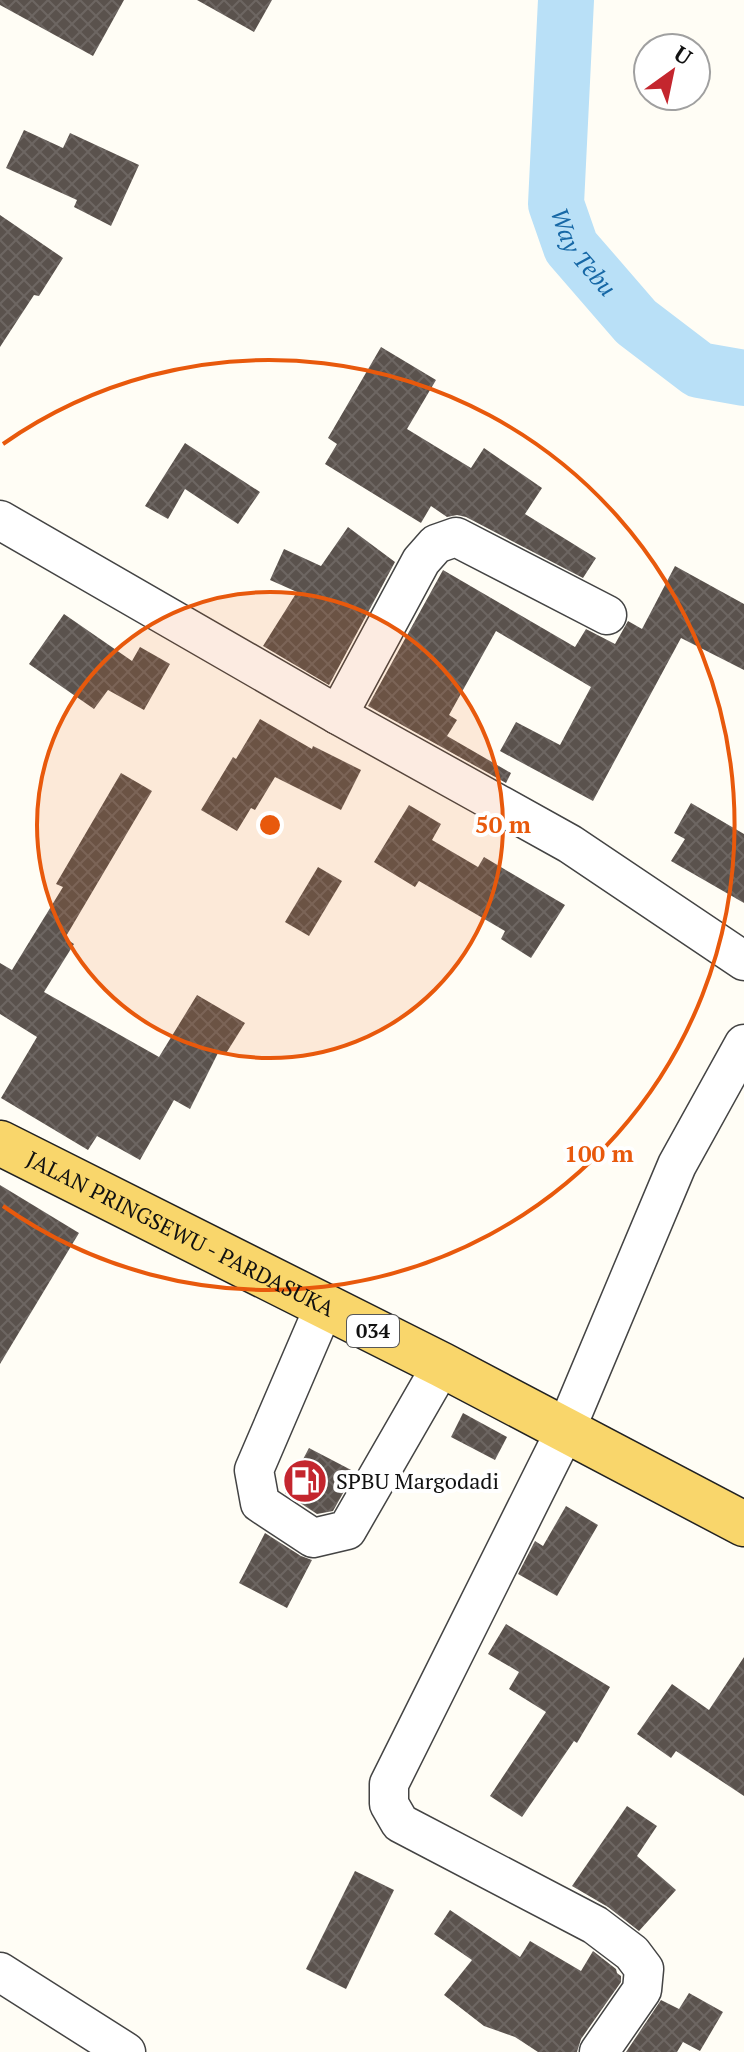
<svg xmlns="http://www.w3.org/2000/svg" width="744" height="2052" font-family="'PT Serif',serif">
<style>
.lines{fill:none;stroke-linecap:round;stroke-linejoin:round}
.river{stroke:#b9e0f7;stroke-width:56}
.building{fill:url(#building-cross-hatch)}
.minor-casing{stroke:#444;stroke-width:41}
.major-casing{stroke:#222;stroke-width:47}
.minor{stroke:#fff;stroke-width:38}
.major{stroke:#f9d66b;stroke-width:44}
.ring{fill:none;stroke:#e8590c;stroke-width:4}
.labels{text-anchor:middle;stroke-width:8;stroke-linejoin:round;paint-order:stroke}
.shield{fill:#fff;stroke:#585858;stroke-width:2}
.shield-label{font-size:20px;font-weight:bold;fill:#111}
.street-label{font-size:22px;fill:#111;stroke:#fff}
.poi-label{font-size:22px;fill:#111;stroke:#fff;text-anchor:start}
.water-label{font-size:24px;font-style:italic;fill:#1768a6;stroke:#fff}
.centre{fill:#e8590c;stroke:#fff;stroke-width:4}
.ring-label{font-size:24px;text-anchor:middle;font-weight:bold;fill:#e8590c;stroke:#fff;stroke-width:8;stroke-linejoin:round;paint-order:stroke}
</style>
<defs>
<pattern id="building-cross-hatch" width="8" height="8" patternUnits="userSpaceOnUse" patternTransform="scale(2)"><rect width="8" height="8" fill="#5a524d"/><path d="M0 0l8 8M0 8l8-8" fill="none" stroke="#6d6662"/></pattern>
</defs>
<rect width="100%" height="100%" fill="#fffdf5"/>
<g class="lines">
<path class="river" id="s1" d="M566 0 556 204 571 247 636 322 699 370 744 378"/>
</g>
<g class="building">
<polygon points="0,0 124,0 93,56 0,5"/>
<polygon points="197,0 272,0 254,32"/>
<polygon points="24,130 63,148 70,133 139,165 111,226 74,207 77,200 6,168"/>
<polygon points="0,215 63,258 39,296 34,295 0,347"/>
<polygon points="381,347 436,380 407,429 471,468 484,448 542,488 525,514 596,558 583,578 466,517 457,515 447,517 431,506 421,523 325,464 337,444 328,438"/>
<polygon points="185,443 260,492 238,524 185,489 168,519 145,506"/>
<polygon points="348,527 395,562 329,685 263,646 297,592 270,580 284,549 321,566"/>
<polygon points="675,566 744,604 744,670 681,638 593,801 500,751 516,722 560,745 591,687 496,631 449,715 457,720 447,736 511,773 506,783 368,706 443,570 575,647 586,629 615,644 628,621 642,629"/>
<polygon points="64,614 132,661 140,647 170,664 144,710 108,690 94,709 29,664"/>
<polygon points="260,719 312,749 313,746 361,770 341,810 275,777 255,810 251,808 237,831 201,810 233,757 236,759"/>
<polygon points="121,773 152,791 65,938 74,944 44,992 159,1057 197,995 245,1023 225,1055 219,1051 190,1109 174,1100 140,1160 97,1136 88,1150 1,1098 37,1037 0,1014 0,963 12,970 63,887 56,884"/>
<polygon points="691,803 744,834 744,903 671,861 685,839 674,833"/>
<polygon points="409,805 441,824 432,840 478,867 484,857 565,905 531,958 501,939 505,931 419,881 415,887 374,862"/>
<polygon points="318,867 342,881 309,936 285,922"/>
<polygon points="0,1185 79,1233 0,1364"/>
<polygon points="463,1413 507,1437 495,1460 451,1437"/>
<polygon points="309,1448 355,1472 333,1511 317,1514 285,1493"/>
<polygon points="566,1506 598,1525 557,1596 518,1574 535,1541 543,1546"/>
<polygon points="265,1533 301,1556 312,1560 287,1608 239,1583"/>
<polygon points="506,1624 610,1687 577,1743 574,1741 522,1817 490,1796 546,1712 509,1689 519,1672 488,1654"/>
<polygon points="744,1657 744,1796 676,1751 671,1758 637,1734 672,1684 709,1710"/>
<polygon points="627,1806 657,1826 637,1856 676,1890 639,1931 608,1907 572,1886"/>
<polygon points="355,1871 394,1890 346,1989 306,1969"/>
<polygon points="450,1910 520,1957 530,1941 581,1971 593,1951 616,1969 617,1973 621,1976 621,1982 581,2039 577,2052 538,2052 515,2037 484,2026 444,1995 472,1960 434,1934"/>
<polygon points="689,1993 723,2012 700,2051 683,2042 677,2052 626,2052 661,2000 679,2009"/>
</g>
<g class="lines">
<g class="minor-casing">
<g id="minor">
<polyline points="0,520 338,715 570,844 744,961"/>
<polyline points="338,715 421,561 436,544 456,537 607,615"/>
<polyline points="324,1307 254,1470 260,1503 313,1538 347,1530 442,1365"/>
<polyline points="0,1972 126,2052"/>
<polyline points="599,2052 642,1990 644,1969 632,1953 595,1925 400,1823 389,1804 389,1784 566,1429 677,1165 744,1044"/>
</g>
</g>
<g class="major-casing">
<g id="major">
<path id="s2" d="M0 1143 442 1365 744 1524"/>
</g>
</g>
<use href="#minor" class="minor"/>
<use href="#major" class="major"/>
</g>
<circle cx="270" cy="825" r="233" fill="#e8590c" fill-opacity=".12"/>
<g class="ring">
<circle cx="270" cy="825" r="233"/>
<path d="M3 444A465 465 0 1 1 3 1206"/>
</g>
<defs>
<g id="fuel-disc" transform="scale(2.3)"><circle r="9.5" fill="#c4262e" stroke="#fff"/><path d="M-5.5-6h7V0h2V4h1.3V-2.5L3-4.5l.8-.8L6-3V5H2.5V1h-1V6h-7ZM-4.2-4.7v3.2H.2V-4.7Z" fill="#fff"/></g>
</defs>
<g fill-rule="evenodd">
<use href="#fuel-disc" x="305" y="1481"/>
</g>
<g class="labels">
<rect class="shield" x="347" y="1315" width="52" height="32" rx="6"/>
<g class="shield-label">
<text x="373" y="1338">034</text>
</g>
<g class="street-label">
<text dy="8" stroke="none"><textPath href="#s2" startOffset="202">JALAN PRINGSEWU - PARDASUKA</textPath></text>
</g>
<g class="poi-label">
<text x="336" y="1489">SPBU Margodadi</text>
</g>
<g class="water-label">
<text dy="8" stroke="none"><textPath href="#s1" startOffset="260">Way Tebu</textPath></text>
</g>
</g>
<circle cx="270" cy="825" r="12" class="centre"/>
<g class="ring-label">
<text x="503" y="833">50 m</text>
<text x="599" y="1162">100 m</text>
</g>
<g transform="translate(672 72) rotate(33)"><circle r="38" fill="#ffffff" stroke="#a0a0a0" stroke-width="2"/>
<path d="M0-6L14 30L0 20L-14 30Z" fill="#c4262e"/>
<text y="-12" font-size="22" font-weight="bold" text-anchor="middle" fill="#111111">U</text>
</g>
</svg>
